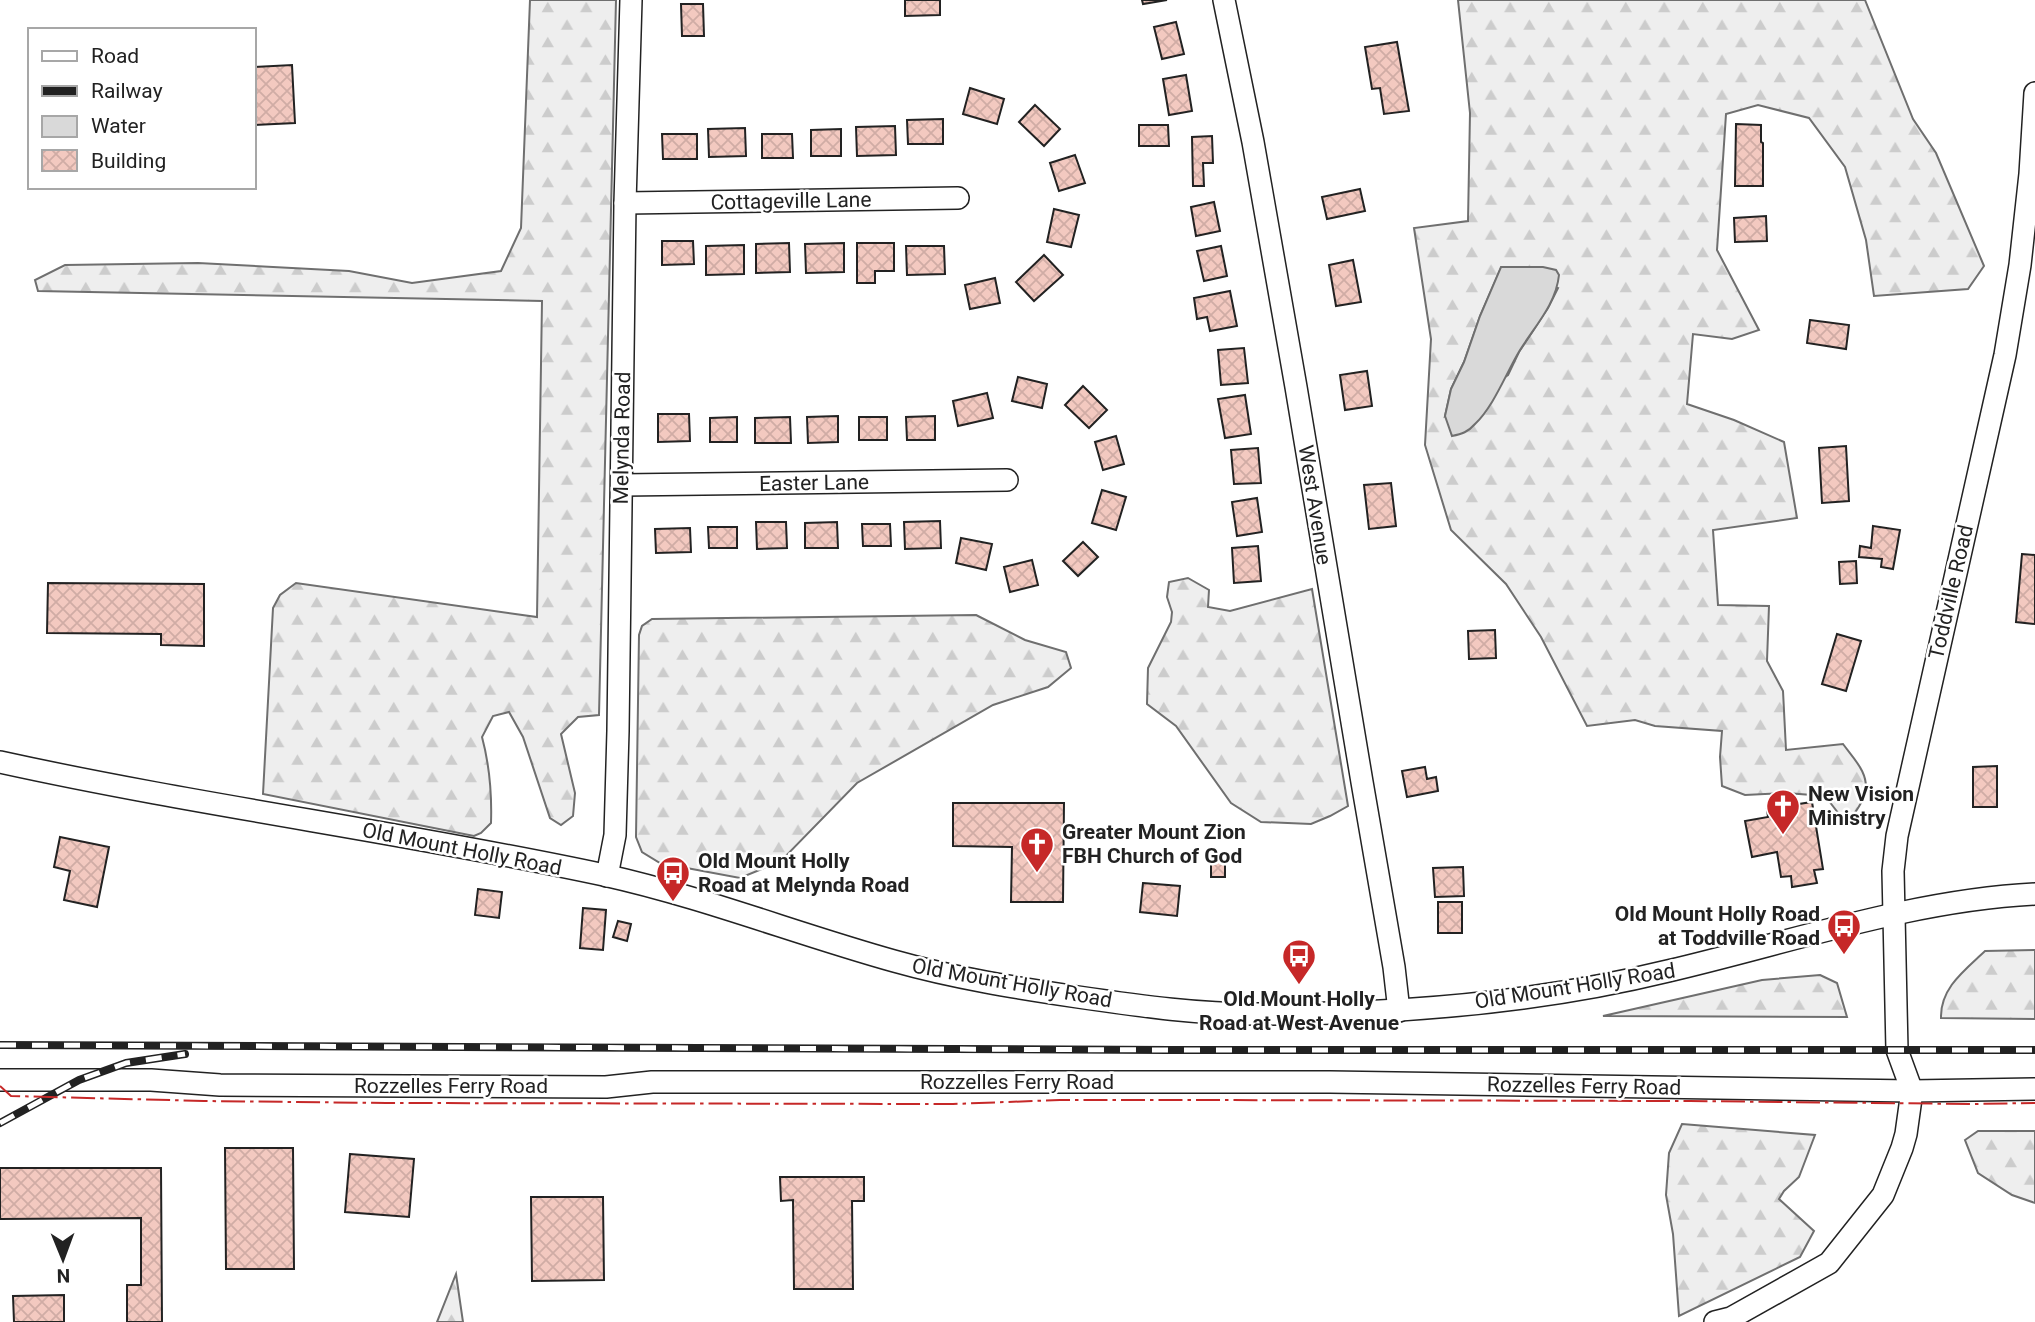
<svg xmlns="http://www.w3.org/2000/svg" width="2035" height="1322" font-family="Roboto,sans-serif">
<style>
.forest{fill:url(#forest-firs);stroke:#6f6f6f;stroke-width:2;fill-rule:evenodd}
.water{fill:#d9d9d9;stroke:#6f6f6f;stroke-width:2}
.building{fill:url(#building-cross-hatch);stroke:#222;stroke-width:2}
.lines{fill:none;stroke-linecap:round;stroke-linejoin:round}
.minor-casing{stroke:#222;stroke-width:24}
.minor{stroke:#fff;stroke-width:21}
.rail-casing{stroke:#222;stroke-width:8}
.rail{stroke:#fff;stroke-width:5;stroke-dasharray:16;stroke-linecap:butt}
.power{stroke:#c62828;stroke-width:2;stroke-dasharray:24 5 3.5 5;stroke-linecap:butt}
.labels{text-anchor:middle;stroke-width:5;stroke-linejoin:round;paint-order:stroke}
.street-label{font-size:21px;fill:#222;stroke:#fff}
.poi-label{font-size:21px;font-weight:bold;fill:#222;stroke:#fff;text-anchor:start}
</style>
<defs>
<pattern id="forest-firs" width="22" height="20" patternUnits="userSpaceOnUse" patternTransform="scale(1.75)"><rect width="22" height="20" fill="#eee"/><path d="M5 1l3.5 6h-7zM16 11l3.5 6h-7z" fill="#ccc"/></pattern>
<pattern id="building-cross-hatch" width="8" height="8" patternUnits="userSpaceOnUse" patternTransform="scale(1.75)"><rect width="8" height="8" fill="#f3c9c0"/><path d="M0 0l8 8M0 8l8-8" fill="none" stroke="#d0aca5"/></pattern>
</defs>
<rect width="100%" height="100%" fill="#fff"/>
<g class="forest">
<path d="M530 0H616L599 715 578 717 561 734 575 793 573 816 561 825 550 818 523 737 509 712 493 716 482 737C490 767 492 792 491 823L481 833 474 836 263 794 273 608 280 595 296 583 537 617 542 301 38 291 35 280 65 265 198 263 349 271 412 283 501 271 521 228Z"/>
<path d="M1458 0H1865L1913 119 1936 153 1984 266 1968 289 1874 296 1866 240 1845 167 1809 118 1758 105 1726 114 1717 250 1759 330 1732 339 1693 334 1687 404 1734 420 1784 442 1797 518 1713 530 1718 605 1769 606 1767 661 1783 691 1786 750 1843 744C1854 759 1870 774 1865 794 1863 802 1855 812 1851 819L1839 814 1825 796 1786 793 1745 795 1722 786 1720 757 1722 731 1655 726 1635 720 1587 726 1541 637 1506 584 1451 530 1425 445 1431 339 1414 228 1468 221 1470 113ZM1501 268 1558 288 1548 308 1519 352 1508 375 1445 416 1451 389 1464 362 1480 316Z"/>
<polygon points="1188,578 1209,590 1208,607 1230,611 1312,589 1348,806 1330,816 1311,824 1261,822 1231,803 1176,726 1147,704 1148,668 1171,622 1172,612 1167,597 1169,582"/>
<polygon points="976,615 1025,640 1066,652 1071,668 1048,687 993,705 857,783 781,861 740,878 660,863 642,852 636,837 639,635 642,626 652,619"/>
<path d="M2035 950V1019L1941 1018C1940 988 1965 970 1985 951Z"/>
<polygon points="1820,975 1837,983 1847,1017 1603,1016 1762,980"/>
<polygon points="1682,1124 1815,1135 1799,1177 1784,1191 1779,1199 1814,1231 1800,1257 1679,1316 1673,1234 1666,1195 1669,1153"/>
<polygon points="1978,1131 2035,1131 2035,1203 2012,1195 1978,1173 1965,1140"/>
<polygon points="456,1274 463,1322 437,1322"/>
</g>
<path class="water" d="M1501 267H1543L1556 270 1559 275C1556 304 1535 326 1520 350 1506 373 1494 406 1475 424 1468 432 1462 434 1452 436L1445 416 1451 389 1464 362 1480 316Z"/>
<g class="building">
<polygon points="905,0 940,0 940,15 905,16"/>
<polygon points="1142,0 1167,0 1143,4"/>
<polygon points="681,4 703,4 704,36 682,36"/>
<polygon points="1176,22 1184,54 1162,59 1154,27"/>
<polygon points="1397,42 1409,111 1384,114 1380,88 1372,89 1365,47"/>
<polygon points="292,65 295,123 254,125 254,67"/>
<polygon points="1186,75 1192,111 1169,115 1163,79"/>
<polygon points="970,88 1004,99 997,124 963,114"/>
<polygon points="1035,105 1060,129 1044,146 1019,122"/>
<polygon points="943,119 943,144 908,144 907,120"/>
<polygon points="1736,124 1761,125 1761,142 1763,143 1763,186 1735,186"/>
<polygon points="1139,125 1168,125 1169,146 1139,146"/>
<polygon points="895,126 896,155 857,156 856,127"/>
<polygon points="745,128 746,156 709,157 708,129"/>
<polygon points="841,129 841,156 811,156 811,130"/>
<polygon points="662,134 697,134 697,159 663,159"/>
<polygon points="762,134 792,134 793,158 762,158"/>
<polygon points="1212,136 1213,163 1203,163 1204,186 1193,186 1192,137"/>
<polygon points="1075,155 1085,183 1059,191 1050,163"/>
<polygon points="1360,189 1365,211 1327,219 1322,197"/>
<polygon points="1214,202 1220,231 1196,236 1191,207"/>
<polygon points="1054,209 1079,215 1071,247 1047,242"/>
<polygon points="1766,216 1767,241 1735,242 1734,218"/>
<polygon points="662,241 693,241 694,264 662,265"/>
<polygon points="789,243 790,272 756,273 756,244"/>
<polygon points="844,243 844,272 806,273 805,244"/>
<polygon points="857,243 894,243 894,271 875,271 875,283 857,283"/>
<polygon points="744,245 744,274 706,275 706,246"/>
<polygon points="906,246 944,246 945,274 907,275"/>
<polygon points="1221,246 1227,276 1204,281 1197,251"/>
<polygon points="1044,255 1063,275 1034,301 1016,282"/>
<polygon points="1353,260 1361,302 1336,306 1329,265"/>
<polygon points="995,278 1000,303 970,309 965,285"/>
<polygon points="1230,291 1237,326 1210,331 1207,317 1197,319 1194,298"/>
<polygon points="1810,320 1849,325 1846,349 1807,343"/>
<polygon points="1244,348 1248,383 1221,385 1218,350"/>
<polygon points="1367,371 1372,406 1345,410 1340,375"/>
<polygon points="1018,377 1047,384 1042,408 1012,401"/>
<polygon points="1083,386 1107,410 1089,428 1065,405"/>
<polygon points="987,393 993,418 958,426 953,401"/>
<polygon points="1245,395 1251,434 1225,438 1218,399"/>
<polygon points="658,414 689,414 690,441 658,442"/>
<polygon points="838,416 838,442 808,443 807,417"/>
<polygon points="935,416 935,440 907,440 906,417"/>
<polygon points="737,417 737,442 710,442 710,418"/>
<polygon points="790,417 791,443 755,443 755,418"/>
<rect x="859" y="417" width="28" height="23"/>
<polygon points="1116,436 1124,464 1103,470 1095,442"/>
<polygon points="1846,446 1849,501 1822,503 1819,448"/>
<polygon points="1258,448 1261,483 1234,484 1231,450"/>
<polygon points="1391,483 1396,526 1369,529 1364,485"/>
<polygon points="1102,490 1126,497 1116,530 1092,523"/>
<polygon points="1257,498 1262,532 1237,536 1232,502"/>
<polygon points="940,521 941,548 905,549 904,522"/>
<polygon points="756,522 786,522 787,548 757,549"/>
<polygon points="837,522 838,548 805,548 805,523"/>
<polygon points="862,524 890,524 891,546 863,546"/>
<polygon points="1873,526 1900,530 1893,569 1881,567 1882,559 1859,557 1860,546 1871,548"/>
<polygon points="708,527 737,527 737,548 709,548"/>
<polygon points="690,528 691,552 656,553 655,529"/>
<polygon points="961,538 992,544 986,570 956,563"/>
<polygon points="1083,542 1098,557 1078,576 1063,561"/>
<polygon points="1258,546 1261,581 1234,583 1232,548"/>
<polygon points="2022,554 2035,555 2035,624 2016,622"/>
<polygon points="1032,560 1038,585 1010,592 1004,567"/>
<polygon points="1856,561 1857,583 1840,584 1839,562"/>
<polygon points="48,583 204,584 204,646 161,645 161,634 47,633"/>
<polygon points="1495,630 1496,658 1469,659 1468,631"/>
<polygon points="1837,634 1861,641 1846,691 1822,684"/>
<polygon points="1997,766 1997,807 1973,807 1973,767"/>
<polygon points="1425,767 1427,779 1436,777 1438,791 1407,797 1402,771"/>
<polygon points="1812,802 1823,869 1814,870 1817,883 1792,887 1791,876 1781,877 1777,852 1752,857 1745,821 1768,817 1767,809"/>
<polygon points="953,803 1064,803 1063,902 1011,902 1012,847 953,846"/>
<polygon points="60,837 109,847 97,907 64,900 70,871 54,867"/>
<rect x="1211" y="861" width="14" height="16"/>
<polygon points="1463,867 1464,896 1435,897 1433,868"/>
<polygon points="1143,883 1180,886 1177,916 1140,912"/>
<polygon points="478,889 502,892 499,918 475,915"/>
<rect x="1438" y="902" width="24" height="31"/>
<polygon points="583,908 606,910 603,950 580,948"/>
<polygon points="618,921 631,924 627,941 613,937"/>
<polygon points="225,1148 293,1148 294,1269 226,1269"/>
<polygon points="350,1154 414,1159 409,1217 345,1212"/>
<polygon points="0,1168 161,1168 162,1322 127,1322 127,1285 141,1285 141,1218 0,1219"/>
<polygon points="780,1177 864,1177 864,1201 852,1201 853,1289 794,1289 793,1200 781,1201"/>
<polygon points="531,1197 603,1197 604,1280 532,1281"/>
<polygon points="64,1295 64,1322 14,1322 13,1296"/>
</g>
<g class="lines">
<g class="minor-casing">
<g id="minor">
<polyline points="1224,0 1253,142 1296,387 1362,782 1394,967 1399,1011"/>
<polyline points="625,203 958,198"/>
<polyline points="622,485 1007,480"/>
<path d="M0 762C200 806 404 832 604 875 703 897 797 934 894 961 954 978 1017 988 1078 997 1140 1006 1202 1015 1265 1014 1400 1014 1537 1003 1668 971 1788 943 1912 900 2035 894"/>
<polyline points="607,876 615,835 618,731 625,203 631,0"/>
<polyline points="0,1080 151,1080 220,1085 606,1087 652,1082 1330,1082 1912,1091 2035,1089"/>
<polyline points="1715,1322 1731,1318 1829,1263 1883,1195 1902,1148 1906,1134 1912,1091 1897,1050 1893,871 1897,836 2005,355 2020,265 2030,174 2035,93"/>
</g>
</g>
<use href="#minor" class="minor"/>
<g class="rail-casing">
<g id="rail">
<polyline points="0,1045 1169,1050 2035,1050"/>
<polyline points="0,1123 79,1080 126,1063 185,1054"/>
</g>
</g>
<use href="#rail" class="rail"/>
<polyline class="power" points="0,1086 11,1096 204,1101 386,1103 953,1104 1060,1100 1186,1100 1690,1101 1972,1104 2035,1103"/>
</g>
<defs>
<g id="church-pin" transform="scale(1.75)"><path d="M0 17L-7.5 6A9.5 9.5 0 1 1 7.5 6Z" fill="#c62828" stroke="#fff"/><path d="M-1.2-6h2.4v3.5h3.3v2.4h-3.3V6h-2.4V-.1h-3.3v-2.4h3.3Z" fill="#fff"/></g>
<g id="bus-pin" transform="scale(1.75)"><path d="M0 17L-7.5 6A9.5 9.5 0 1 1 7.5 6Z" fill="#c62828" stroke="#fff"/><path d="M-5-6H5V4H4V6H2V4H-2V6H-4V4H-5ZM-3.5-4V0h7V-4ZM-3.5 1.2v1.5H-2V1.2ZM2 1.2v1.5H3.5V1.2Z" fill="#fff"/></g>
</defs>
<g fill-rule="evenodd">
<use href="#church-pin" x="1783" y="806"/>
<use href="#church-pin" x="1037" y="844"/>
<use href="#bus-pin" x="673" y="873"/>
<use href="#bus-pin" x="1844" y="926"/>
<use href="#bus-pin" x="1299" y="956"/>
</g>
<g class="labels">
<g class="street-label">
<text transform="translate(791 201) rotate(-1)" y="7">Cottageville Lane</text>
<text transform="translate(622 438) rotate(-89)" y="7">Melynda Road</text>
<text transform="translate(814 483) rotate(-1)" y="7">Easter Lane</text>
<text transform="translate(1315 505) rotate(81)" y="7">West Avenue</text>
<text transform="translate(1951 592) rotate(-77)" y="7">Toddville Road</text>
<text transform="translate(462 849) rotate(11)" y="7">Old Mount Holly Road</text>
<text transform="translate(1012 983) rotate(10)" y="7">Old Mount Holly Road</text>
<text transform="translate(1575 986) rotate(-9)" y="7">Old Mount Holly Road</text>
<text x="1017" y="1089">Rozzelles Ferry Road</text>
<text x="451" y="1093">Rozzelles Ferry Road</text>
<text transform="translate(1584 1086) rotate(1)" y="7">Rozzelles Ferry Road</text>
</g>
<g class="poi-label">
<text x="1808" y="801">New Vision<tspan x="1808" dy="24">Ministry</tspan></text>
<text x="1062" y="839">Greater Mount Zion<tspan x="1062" dy="24">FBH Church of God</tspan></text>
<text x="698" y="868">Old Mount Holly<tspan x="698" dy="24">Road at Melynda Road</tspan></text>
<text x="1820" y="921" text-anchor="end">Old Mount Holly Road<tspan x="1820" dy="24">at Toddville Road</tspan></text>
<text x="1299" y="1006" text-anchor="middle">Old Mount Holly<tspan x="1299" dy="24">Road at West Avenue</tspan></text>
</g>
</g>
<rect x="28" y="28" width="228" height="161" fill="#ffffff" stroke="#a7a7a7" stroke-width="2"/>
<rect x="42" y="51" width="35" height="10" fill="#ffffff" stroke="#a7a7a7" stroke-width="2"/>
<text x="91" y="63" font-size="21" fill="#222222">Road</text>
<rect x="42" y="86" width="35" height="10" fill="#222222" stroke="#a7a7a7" stroke-width="2"/>
<text x="91" y="98" font-size="21" fill="#222222">Railway</text>
<rect x="42" y="116" width="35" height="21" fill="#d9d9d9" stroke="#a7a7a7" stroke-width="2"/>
<text x="91" y="133" font-size="21" fill="#222222">Water</text>
<rect x="42" y="150" width="35" height="21" fill="url(#building-cross-hatch)" stroke="#a7a7a7" stroke-width="2"/>
<text x="91" y="168" font-size="21" fill="#222222">Building</text>
<g transform="translate(63 1259) rotate(179)" stroke="#ffffff" stroke-width="5" paint-order="stroke">
<path d="M0-5L12 26L0 18L-12 26Z" fill="#222222"/>
<text y="-10" font-size="19" font-weight="bold" text-anchor="middle" fill="#222222">N</text>
</g>
</svg>
